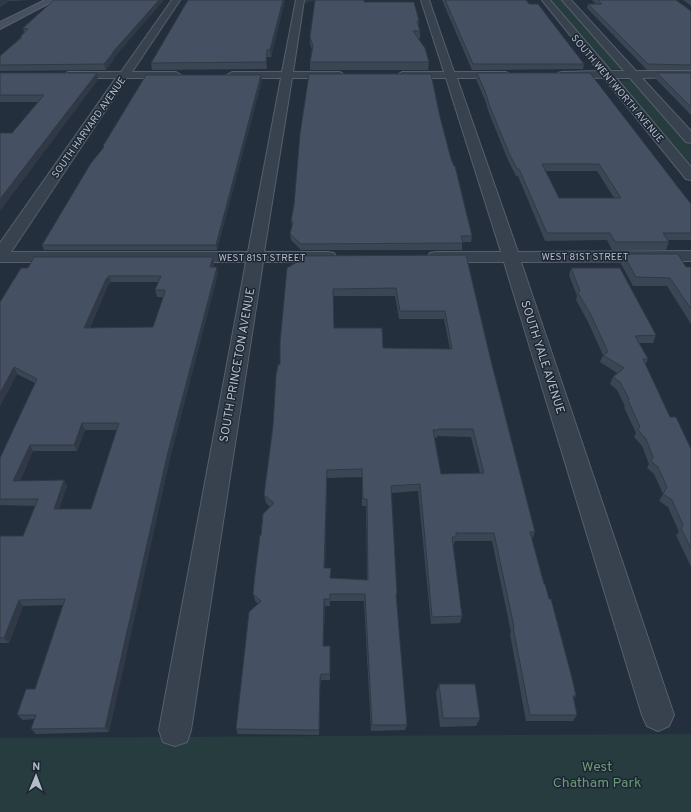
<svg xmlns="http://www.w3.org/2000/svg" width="691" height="812" font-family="Overpass,sans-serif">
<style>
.green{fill:#263c3f}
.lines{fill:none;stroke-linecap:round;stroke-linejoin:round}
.street-casing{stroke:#565f6c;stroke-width:2}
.secondary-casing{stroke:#565f6c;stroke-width:2}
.street{fill:#38414e;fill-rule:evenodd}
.secondary{fill:#465061;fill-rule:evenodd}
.wall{fill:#3b4654;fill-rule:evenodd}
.shaded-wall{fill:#303945}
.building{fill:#455162;stroke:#303945;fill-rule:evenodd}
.labels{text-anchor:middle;stroke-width:3;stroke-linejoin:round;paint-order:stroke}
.far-street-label{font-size:10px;fill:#b4bcc9;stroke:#1d2633}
.street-label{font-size:12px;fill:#b4bcc9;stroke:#1d2633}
.near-park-label{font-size:14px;fill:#6b9a76;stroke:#1d2633}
</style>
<rect width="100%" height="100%" fill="#242f3e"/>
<g class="green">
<polygon points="550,0 562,0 623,69 608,69"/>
<polygon points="633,80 691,146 691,167 618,81"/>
<polygon points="691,734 691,812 0,812 0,738"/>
</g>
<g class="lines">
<g class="street-casing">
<g id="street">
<polygon points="172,0 180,0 132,72 176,72 181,75 176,78 127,78 11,252 248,252 281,78 232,78 227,75 232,72 282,72 296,0 304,0 293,72 340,72 345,75 340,78 292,78 264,252 328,252 334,253 336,257 334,261 328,262 263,262 191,730 187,742 175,746 163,742 159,730 246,262 0,262 0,243 116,78 68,78 63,75 68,72 121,72"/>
<polygon points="421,0 429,0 454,72 506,72 511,75 506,78 457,78 518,252 691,251 691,261 521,262 674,715 669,726 658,731 647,726 642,715 504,262 436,262 430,261 428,257 430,253 436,252 501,252 446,78 402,78 397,75 402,72 444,72"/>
<polygon points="542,0 550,0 611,71 624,71 562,0 571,0 636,71 691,71 691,77 642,78 691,131 691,143 686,142 630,78 616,78 691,167 691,180 686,179 604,78 558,77 557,75 558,73 562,72 599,71"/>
</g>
</g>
<g class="secondary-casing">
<polygon id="secondary" points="45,0 55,0 0,29 0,22"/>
</g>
<use href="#street" class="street"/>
<use href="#secondary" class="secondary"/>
</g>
<g class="wall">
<polygon points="0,0 29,0 9,1 0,7"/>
<polygon points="54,0 114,58 114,59 106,70 0,71 0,56 20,38 20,37 24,32 23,28"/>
<polygon points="188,0 285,0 271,57 267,57 267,69 152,70 151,63"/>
<polygon points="305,0 364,0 364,2 419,21 418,26 420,31 420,38 418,38 429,62 428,70 310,70 310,62 312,50 310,43 310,37 315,0 305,3"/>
<polygon points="442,0 526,0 584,64 583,69 472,70"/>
<polygon points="592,0 676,0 691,11 691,70 647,70 587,8 588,4 596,4"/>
<polygon points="683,0 691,0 691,6"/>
<polygon points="0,73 98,80 12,133 38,102 0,102"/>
<path d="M477 73 691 204V240H668L669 242 666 250H612L607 240 545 241 518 176H516L508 160 489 113 485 100 476 79ZM545 171H597L614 198H559Z"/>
<polygon points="657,73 691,73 691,115 655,78"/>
<polygon points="261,75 262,80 217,250 44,250 42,245 103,148 103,146"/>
<polygon points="440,117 472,236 471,242 462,242 462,250 301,250 291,240 290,234 292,226 291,221"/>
<polygon points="623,254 686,267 691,267 691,324 667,286 633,286 620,262"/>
<path d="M466 255 490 357 535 532 532 539 544 584 576 696 573 699 577 715 573 721H526L510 634 511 632 492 541H455L454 544H453L462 616 460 623 431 624 418 491 391 493 397 594 396 600 407 725 405 730 371 731 364 601H330V606H325L323 646H330V680H321L320 684 319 735 238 734 236 729 258 604 255 601 253 594 261 535 270 507 266 503 264 495 273 426 280 364 287 268ZM333 296H395L399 319H444L450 349 383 348 334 328ZM437 436 471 437 480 473 441 474 434 438H437ZM362 477V506H366L367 580 331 578 325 568 327 478Z"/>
<path d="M213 257 214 264 213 267 218 273 170 458 109 732 36 734 31 729 34 719 23 720 17 715 35 689 63 605 23 606 9 643H0V536H23L36 506 0 505V458L35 383 17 374 0 406V302L28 268ZM111 282H158L155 290 157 297H164L153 327 90 328 108 285ZM85 430H117L91 509H59L67 486 20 481 33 451H77Z"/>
<polygon points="571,268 656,335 653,343 639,343 648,359 645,365 670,417 691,449 691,567 676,535 679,532 668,507 659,501 663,494 654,474 647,468 649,464 642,446 634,437 636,433 624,407 625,406 617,390 610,384 613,377 617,373 600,362 603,355 588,322 576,300 577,296 569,275"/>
<polygon points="439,684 480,718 476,726 440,727 436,693"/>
</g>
<g class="shaded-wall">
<polygon points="0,0 9,0 9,1 0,7"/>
<polygon points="159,0 164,0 114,58 114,59 106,70 104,64 112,53"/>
<polygon points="283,0 285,0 271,57 270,50"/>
<polygon points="305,0 316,0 305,3"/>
<polygon points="267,50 267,69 266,62"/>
<polygon points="97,73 98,80 0,211 0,199"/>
<polygon points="261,75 262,80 217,250 216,245"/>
<polygon points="213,257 214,264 211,273 210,267"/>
<polygon points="217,267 218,273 170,458 109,732 105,728 168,452"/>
<polygon points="109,276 111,282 108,285 87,334 84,328 106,279"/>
<polygon points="14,367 17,374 0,406 0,393"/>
<polygon points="82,423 85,430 77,451 74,445"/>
<polygon points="30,445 33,451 17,487 13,481"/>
<polygon points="327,470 327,478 325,575 324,568"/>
<polygon points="64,480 67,486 57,515 54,509"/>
<polygon points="324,599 325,606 323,652 323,646"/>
<polygon points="19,600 23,606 9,643 4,638"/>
<polygon points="321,674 321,680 320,684 319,735 319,730 320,678"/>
</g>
<g class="building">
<polygon points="54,0 159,0 112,53 113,53 104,64 0,65 0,56 22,37 20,37 28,29 23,28"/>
<polygon points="188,0 283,0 270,50 267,50 266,62 151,63"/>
<polygon points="315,0 364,0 364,2 414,2 419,21 417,21 420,31 413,31 425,48 429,62 310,62 313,46 310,37"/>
<polygon points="445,0 526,0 529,4 538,4 584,64 473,64"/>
<polygon points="598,0 676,0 691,11 691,65 648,64 588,4 602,4"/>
<polygon points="0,73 97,73 0,199 0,133 12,133 44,95 0,95"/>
<path d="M477 73H590L691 204V233H663L669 242H615L610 233H547L519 169H517L509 153 490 107 486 94ZM542 164H599L621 198H559Z"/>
<polygon points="657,73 691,73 691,107"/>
<polygon points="309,74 431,74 440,117 451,159 454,166 455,166 472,236 461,236 463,243 301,244 290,234 293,222 291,221 294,205 300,134"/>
<polygon points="146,75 261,75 216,245 42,245 91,163 104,147 103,146"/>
<polygon points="623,254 678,254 686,267 691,267 691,309 670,278 636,277"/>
<path d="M466 255 490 357 535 532H530L544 584H545L549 599H551L572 678 576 696H573L577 715H530L513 627H514L494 533H456V537H452L462 616 432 617 420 484 391 486 397 594H396L407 725H372L365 594H330V599H324L323 646H330V674H321L320 678 319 730 236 729 249 612 261 601 253 594 255 574 260 535H261L263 514 274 503 264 495 273 426 276 375 278 365 280 364V343L287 268 297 262 298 256ZM396 288 400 311H445L452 349 383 348 382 328H334L333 289ZM438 429H473L484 473 441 474 433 430H438ZM362 469 363 499H367L368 580 330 578 331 568H324L327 470Z"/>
<path d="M34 257H213L210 267H217L168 452 105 728 31 729 36 715H17L26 689H35L65 599 19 600 4 638H0V536H23L38 499H0V458L37 379 14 367 0 393V302L21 268H28ZM109 276H161L155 290H165L164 292H165L153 327 84 328 106 279ZM82 423H119L91 509H54L64 480 13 481 30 445H74Z"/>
<polygon points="571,268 620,268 656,335 635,336 648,359 643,359 670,417 676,417 691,449 691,549 681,528 683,525 672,500 663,494 667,487 658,467 651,461 653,457 646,439 638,430 640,427 628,400 629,399 620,382 613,377 624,368 603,355 608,352 591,315 578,293 580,291"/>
<polygon points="439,684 475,684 480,718 443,718"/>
</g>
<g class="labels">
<g class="far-street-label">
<text transform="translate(618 88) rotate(50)" y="4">SOUTH WENTWORTH AVENUE</text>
<text transform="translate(88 127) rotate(-55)" y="4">SOUTH HARVARD AVENUE</text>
<text x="585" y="260">WEST 81ST STREET</text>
<text x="262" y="261">WEST 81ST STREET</text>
</g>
<g class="street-label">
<text transform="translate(543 357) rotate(72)" y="4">SOUTH YALE AVENUE</text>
<text transform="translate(237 365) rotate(-80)" y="4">SOUTH PRINCETON AVENUE</text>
</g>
<g class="near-park-label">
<text x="597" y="771">West<tspan x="597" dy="16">Chatham Park</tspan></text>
</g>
</g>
<g transform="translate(36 776) rotate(1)" stroke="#1d2633" stroke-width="3" paint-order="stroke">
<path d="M0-3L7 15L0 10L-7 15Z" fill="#b4bcc9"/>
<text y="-6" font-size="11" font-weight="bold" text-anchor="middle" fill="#b4bcc9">N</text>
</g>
</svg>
